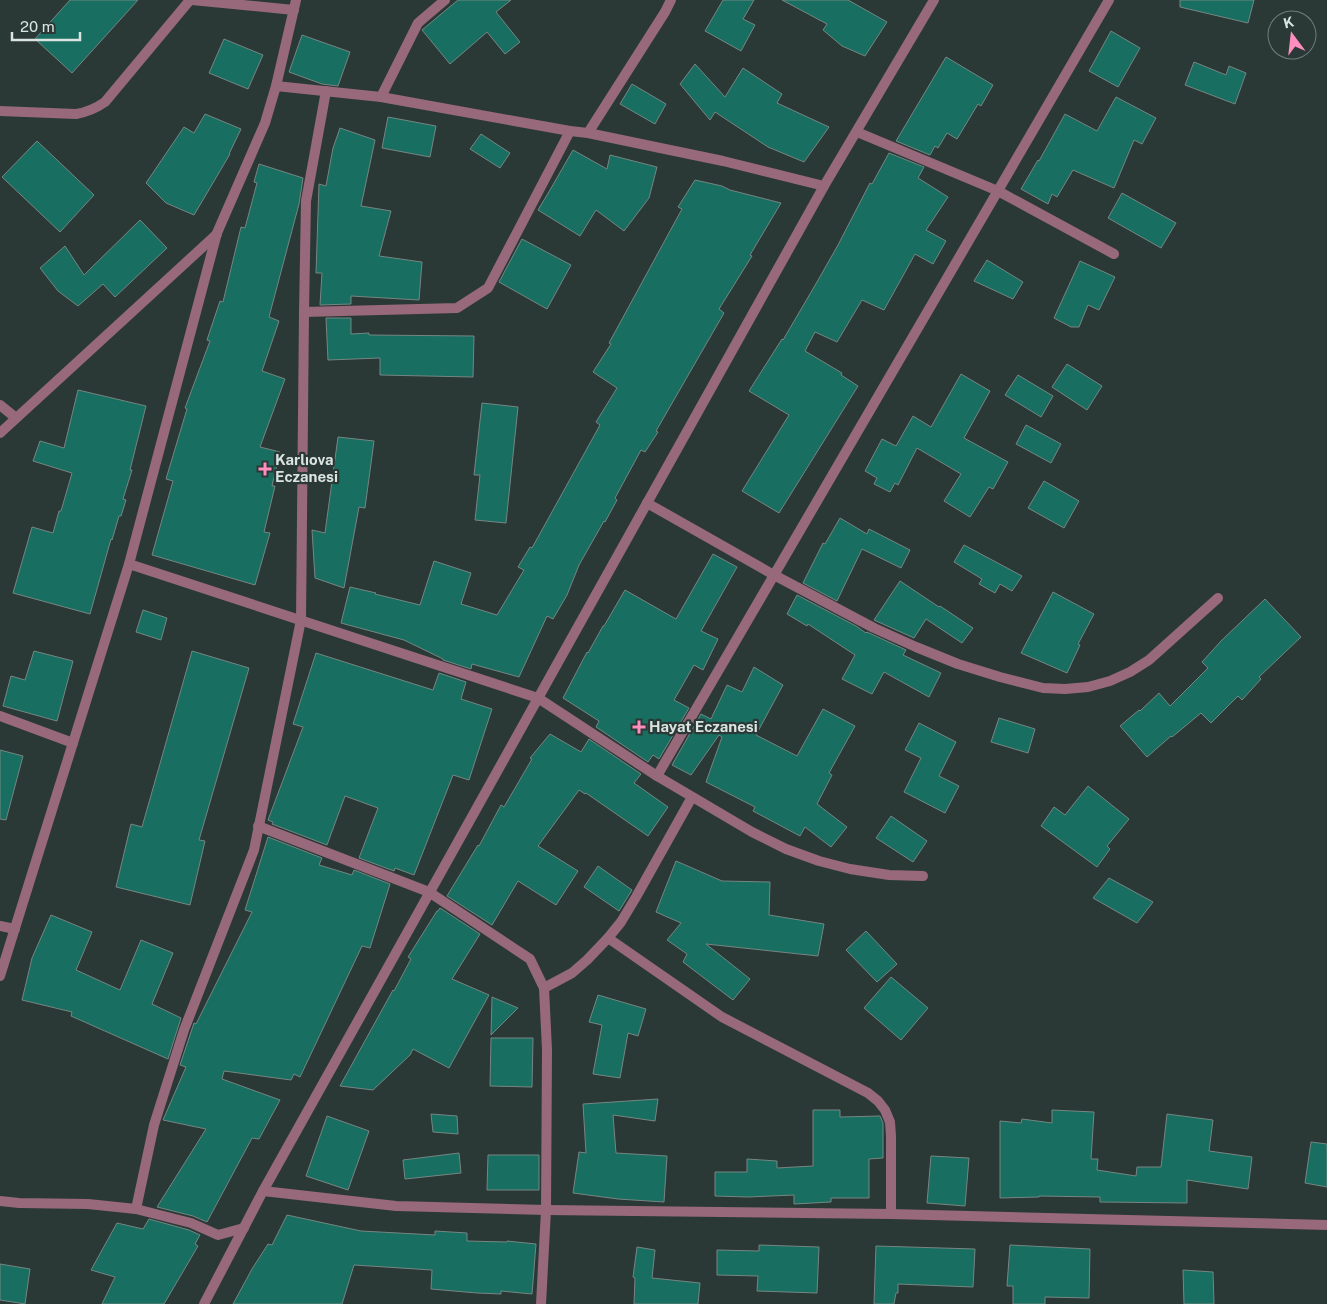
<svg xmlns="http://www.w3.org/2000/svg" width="1327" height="1304" font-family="'Public Sans',sans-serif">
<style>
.building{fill:#186e61;stroke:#768682}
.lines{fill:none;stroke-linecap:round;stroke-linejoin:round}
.service{stroke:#97697b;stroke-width:10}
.minor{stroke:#97697b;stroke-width:10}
.tertiary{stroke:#97697b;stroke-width:10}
.poi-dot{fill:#fd8ebe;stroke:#2a3936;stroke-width:2}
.labels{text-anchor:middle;stroke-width:4.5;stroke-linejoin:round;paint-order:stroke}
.poi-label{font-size:15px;font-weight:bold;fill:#dae4e1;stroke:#2a3936;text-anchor:start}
</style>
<rect width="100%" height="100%" fill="#2a3936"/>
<g class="building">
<polygon points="70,0 138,0 72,73 35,39"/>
<polygon points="458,0 511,0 496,12 520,42 505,54 487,32 450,64 422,30"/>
<polygon points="723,0 754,0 743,19 755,25 741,51 705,31"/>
<polygon points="782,0 848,0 887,22 865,56 842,46 823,30 827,24"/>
<polygon points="1180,0 1254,0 1248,23 1180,7"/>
<polygon points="1111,31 1140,48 1118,87 1089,71"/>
<polygon points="302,35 350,52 338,86 322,84 289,72"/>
<polygon points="224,39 263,55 248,89 209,73"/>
<polygon points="946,57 993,85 981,106 978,104 957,139 947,133 938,148 935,146 930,155 896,141"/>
<polygon points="1194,62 1226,75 1229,66 1246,73 1235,104 1185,85"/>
<polygon points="695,64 725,97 743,68 782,94 777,103 829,127 804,162 768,147 715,112 710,120 680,84"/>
<polygon points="632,84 666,104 655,124 620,104"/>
<polygon points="1116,97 1156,118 1142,144 1134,140 1114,188 1073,170 1057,197 1052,194 1048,204 1021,189 1038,160 1039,161 1065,114 1097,131"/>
<polygon points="205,114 241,129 229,154 230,154 194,215 166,203 146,183 184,127 194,133"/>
<polygon points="388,117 436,126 430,157 382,148"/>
<polygon points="340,128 375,140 361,206 391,211 379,256 422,262 419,300 351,296 351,304 320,305 322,273 316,273 319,184 326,186 333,148"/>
<polygon points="481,134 510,153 500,168 470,149"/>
<polygon points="37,141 94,195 60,232 2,177"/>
<polygon points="573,150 607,169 610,155 657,167 649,198 624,231 596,210 580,236 538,210 550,190"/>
<polygon points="889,153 924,167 918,178 948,197 926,230 946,241 933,264 915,254 884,310 862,300 837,342 815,332 805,351 842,373 841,375 858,386 779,513 742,491 789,415 749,391 782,339 783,340 817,282 838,245 870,183 872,184"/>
<polygon points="259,164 303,178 299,204 269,317 279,321 262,371 285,379 260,447 280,452 272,486 275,486 264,532 270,533 255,585 152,555 173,481 166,479 187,409 185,408 210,341 207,340 220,301 223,302 241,227 245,228 257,183 254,182"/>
<polygon points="695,180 722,186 730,190 781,203 750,255 752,256 719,309 724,313 656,431 658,432 645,452 641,450 615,498 617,500 605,522 604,521 579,565 567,595 553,619 547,616 519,677 472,664 471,669 443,660 443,659 404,640 341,623 350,587 376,593 375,594 420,605 434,561 471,573 461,604 497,615 524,570 518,567 530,547 532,548 600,425 596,422 617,388 593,372 611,344 609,343 682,209 678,207"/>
<polygon points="1122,193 1176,223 1161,248 1108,218"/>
<polygon points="140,220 167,248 115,297 103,284 78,306 58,291 40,268 65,246 84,275"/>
<polygon points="522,239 571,265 547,309 499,282"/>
<polygon points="987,260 1023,282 1013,299 974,281"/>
<polygon points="1080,261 1115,277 1099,310 1088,305 1079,327 1071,327 1054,318"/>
<polygon points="326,318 351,318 351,334 369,333 369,335 474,336 473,377 380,375 380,358 328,360"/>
<polygon points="1067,364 1102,386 1087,410 1052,387"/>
<polygon points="961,374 990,391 964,438 1008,462 993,489 989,487 970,517 944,501 961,474 917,448 898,485 895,483 890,492 874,484 877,478 865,471 882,439 896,446 913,416 931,427"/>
<polygon points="1018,375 1053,396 1041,417 1005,395"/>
<polygon points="78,390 146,406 130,470 132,470 123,499 126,500 121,516 119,516 112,540 111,539 90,614 13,593 32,527 53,533 59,511 61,511 72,473 33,461 40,441 64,448"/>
<polygon points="482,403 518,407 506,523 475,520 480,475 474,475"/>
<polygon points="1026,425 1061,444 1051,463 1016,444"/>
<polygon points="338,437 374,441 365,508 359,507 344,588 315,578 312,530 325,533"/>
<polygon points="1044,481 1079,501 1064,528 1028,508"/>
<polygon points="840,518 867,534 869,529 910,550 901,568 862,549 837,601 803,583 823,543 825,544"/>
<polygon points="964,545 1022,576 1012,591 1000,584 995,593 979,584 982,579 954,562"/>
<polygon points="713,554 737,567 701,631 718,639 703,670 694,665 674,700 689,708 659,759 653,755 648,762 596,727 599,721 563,698 587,652 588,653 603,626 604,626 625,590 676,619"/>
<polygon points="900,581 939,607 940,606 973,628 962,643 926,619 914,638 874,620"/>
<polygon points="1053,592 1094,614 1078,644 1080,645 1067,673 1021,653"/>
<polygon points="797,595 856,626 866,633 867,632 906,650 903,655 941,673 929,697 884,672 872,694 842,679 855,655 808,624 807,626 787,614"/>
<polygon points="1265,599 1301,637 1259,677 1261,679 1242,700 1238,696 1211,723 1201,713 1172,737 1171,736 1147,757 1120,726 1139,710 1140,711 1159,693 1170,706 1208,668 1202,662 1221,641"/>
<polygon points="143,610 167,618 161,640 136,632"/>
<polygon points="34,651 73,661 57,721 3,706 11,676 25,680"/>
<polygon points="192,651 249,668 199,840 205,841 190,905 116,887 131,824 142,827"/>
<polygon points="316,653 433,690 439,673 466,682 461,699 492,709 469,780 453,775 414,875 395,868 394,871 359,858 378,808 345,796 327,845 272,824 273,822 268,820 303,727 293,724"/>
<polygon points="754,667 783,685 756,735 797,756 823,709 855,726 829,773 832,775 817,804 847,827 831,847 805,827 800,836 753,811 755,807 706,782 722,737 719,735 691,775 672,765 701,714 711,719 727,685 742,692"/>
<polygon points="999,718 1035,729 1028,753 991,742"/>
<polygon points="919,723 956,742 939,776 959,786 945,813 904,792 921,758 905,750"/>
<polygon points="550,734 581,752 589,739 641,774 634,783 668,807 648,836 586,793 585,794 579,790 538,846 578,871 556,905 518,881 492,925 447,896 478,845 479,846 501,805 504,807 532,759 530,758"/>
<polygon points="0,750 23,756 6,820 0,819"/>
<polygon points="1088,786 1129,819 1107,846 1110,849 1097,867 1041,826 1054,807 1065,815"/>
<polygon points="891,816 927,841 913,862 876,838"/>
<polygon points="268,837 322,858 319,865 352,875 354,870 390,884 370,948 362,946 300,1077 294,1074 291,1080 224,1071 222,1079 280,1100 259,1139 252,1138 207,1222 193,1216 157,1207 206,1129 163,1120 186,1067 180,1065 194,1023 196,1024 252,912 245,910"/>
<polygon points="676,861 722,881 770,882 769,915 824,924 818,956 706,944 750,979 733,1000 683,962 687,954 667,940 681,923 656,912"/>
<polygon points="598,866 632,890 619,911 584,887"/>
<polygon points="1109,878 1153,902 1137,923 1093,898"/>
<polygon points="440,908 480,934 452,979 489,995 449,1068 413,1049 410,1055 373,1090 340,1086 393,990 394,991 411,959 408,957 437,911 438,911"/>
<polygon points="51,915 92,932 76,970 120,990 141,940 173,953 152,1004 181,1018 168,1059 71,1016 72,1012 22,1000 32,958"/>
<polygon points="866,931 897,964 877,982 846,950"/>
<polygon points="891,977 928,1008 901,1040 864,1008"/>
<polygon points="598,995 646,1009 638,1036 628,1033 620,1078 593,1074 602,1025 589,1022"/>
<polygon points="492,997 518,1008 491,1035"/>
<polygon points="491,1038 533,1038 532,1087 490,1086"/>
<polygon points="658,1099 655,1121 613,1115 616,1153 667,1156 664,1202 618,1199 573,1193 579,1152 586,1153 583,1104"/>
<polygon points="813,1110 840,1110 840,1117 880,1116 883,1123 883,1158 869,1159 869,1198 831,1198 831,1202 794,1204 794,1195 748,1197 715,1196 715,1172 747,1172 747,1159 777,1161 777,1168 813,1166"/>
<polygon points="1052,1110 1094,1112 1091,1159 1098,1159 1097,1170 1136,1176 1137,1167 1161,1167 1167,1114 1213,1120 1209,1151 1252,1157 1248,1189 1187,1180 1187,1203 1100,1202 1100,1197 1039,1196 1039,1197 1000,1198 1000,1121 1021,1123 1022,1119 1052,1123"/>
<polygon points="431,1114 457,1116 458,1134 433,1132"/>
<polygon points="327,1116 369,1131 348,1190 306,1176"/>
<polygon points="1311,1142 1327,1144 1327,1187 1305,1183"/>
<polygon points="459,1153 461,1173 405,1179 403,1160"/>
<polygon points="488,1155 539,1155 539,1190 487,1190"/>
<polygon points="931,1156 969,1158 965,1206 927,1203"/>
<polygon points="287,1215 361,1231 435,1235 435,1231 467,1233 467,1241 507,1242 507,1241 536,1244 532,1294 501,1291 501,1294 477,1293 431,1289 432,1270 354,1265 342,1304 233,1304 252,1269 268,1244 272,1245"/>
<polygon points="149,1219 189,1230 200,1235 195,1244 198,1246 164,1304 102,1304 115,1277 91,1270 117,1223 143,1229"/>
<polygon points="759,1245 819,1247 817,1293 757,1291 758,1276 717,1275 717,1250 759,1251"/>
<polygon points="1010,1245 1090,1249 1089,1298 1045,1297 1045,1304 1013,1304 1013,1286 1007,1286"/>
<polygon points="876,1246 975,1249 973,1287 898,1284 898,1293 896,1293 894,1304 874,1304"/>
<polygon points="637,1247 655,1250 652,1278 700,1283 698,1304 634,1304 635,1278 633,1277"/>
<polygon points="0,1264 30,1269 25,1304 0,1300"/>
<polygon points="1183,1270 1213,1272 1214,1304 1184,1304"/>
</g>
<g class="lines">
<polyline class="service" points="0,716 73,743"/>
<g class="minor">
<polyline points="192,0 294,10"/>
<polyline points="276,86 381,97 570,131 588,133 723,161 824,186"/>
<polyline points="381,97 418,23 445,0"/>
<path d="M0 111 76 114C88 112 95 109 105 102L190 0"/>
<polyline points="857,132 998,191 1114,254"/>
<polyline points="588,133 665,12 671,0"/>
<polyline points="304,312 457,308 488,288 570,131"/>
<polyline points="0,405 16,418"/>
<polyline points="0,433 217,234"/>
<polyline points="647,503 774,575 874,628 916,647 958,664 1000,677 1043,688 1065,689 1088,687 1110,681 1130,672 1149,660 1218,598"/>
<polyline points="129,564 538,698 657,776 752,832 786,849 819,861 850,869 889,875 923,876"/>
<polyline points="657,776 1109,0"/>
<polyline points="258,826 429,892 530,959 544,988 547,1050 546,1210 541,1304"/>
<polyline points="0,926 15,929"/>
<polyline points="608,938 722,1017 868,1093 878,1101 885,1110 890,1122 891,1136 891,1214"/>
<polyline points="0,976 129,564 217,233 265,123 276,86 296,0"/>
<polyline points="544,988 572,973 587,960 608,938 621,922 636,897 692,797"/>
<polyline points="263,1191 396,1206 546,1210 891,1214 1327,1225"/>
<polyline points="0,1201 19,1203 88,1204 136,1209 191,1223 218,1235 244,1228"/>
<polyline points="136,1209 154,1125 184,1030 254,850 301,620 304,312 306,201 326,91"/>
</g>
<polyline class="tertiary" points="204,1304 263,1191 824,186 934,0"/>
</g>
<g class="poi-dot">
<path d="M262.5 461.5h5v5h5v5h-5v5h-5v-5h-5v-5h5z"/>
<path d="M636.5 719.5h5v5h5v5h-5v5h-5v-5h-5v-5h5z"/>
</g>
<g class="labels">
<g class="poi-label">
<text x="275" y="465">Karlıova<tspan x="275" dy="17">Eczanesi</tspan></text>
<text x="649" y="732">Hayat Eczanesi</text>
</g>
</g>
<g transform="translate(1292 35) rotate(345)"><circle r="24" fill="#2a3936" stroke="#707d7a"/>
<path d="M0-4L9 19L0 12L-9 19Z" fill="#fd8ebe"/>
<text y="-8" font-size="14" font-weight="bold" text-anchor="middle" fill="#dae4e1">K</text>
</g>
<path d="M12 32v8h68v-8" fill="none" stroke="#dae4e1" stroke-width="2.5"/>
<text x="20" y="32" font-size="15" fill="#dae4e1" stroke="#2a3936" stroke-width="4" paint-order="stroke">20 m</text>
</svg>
